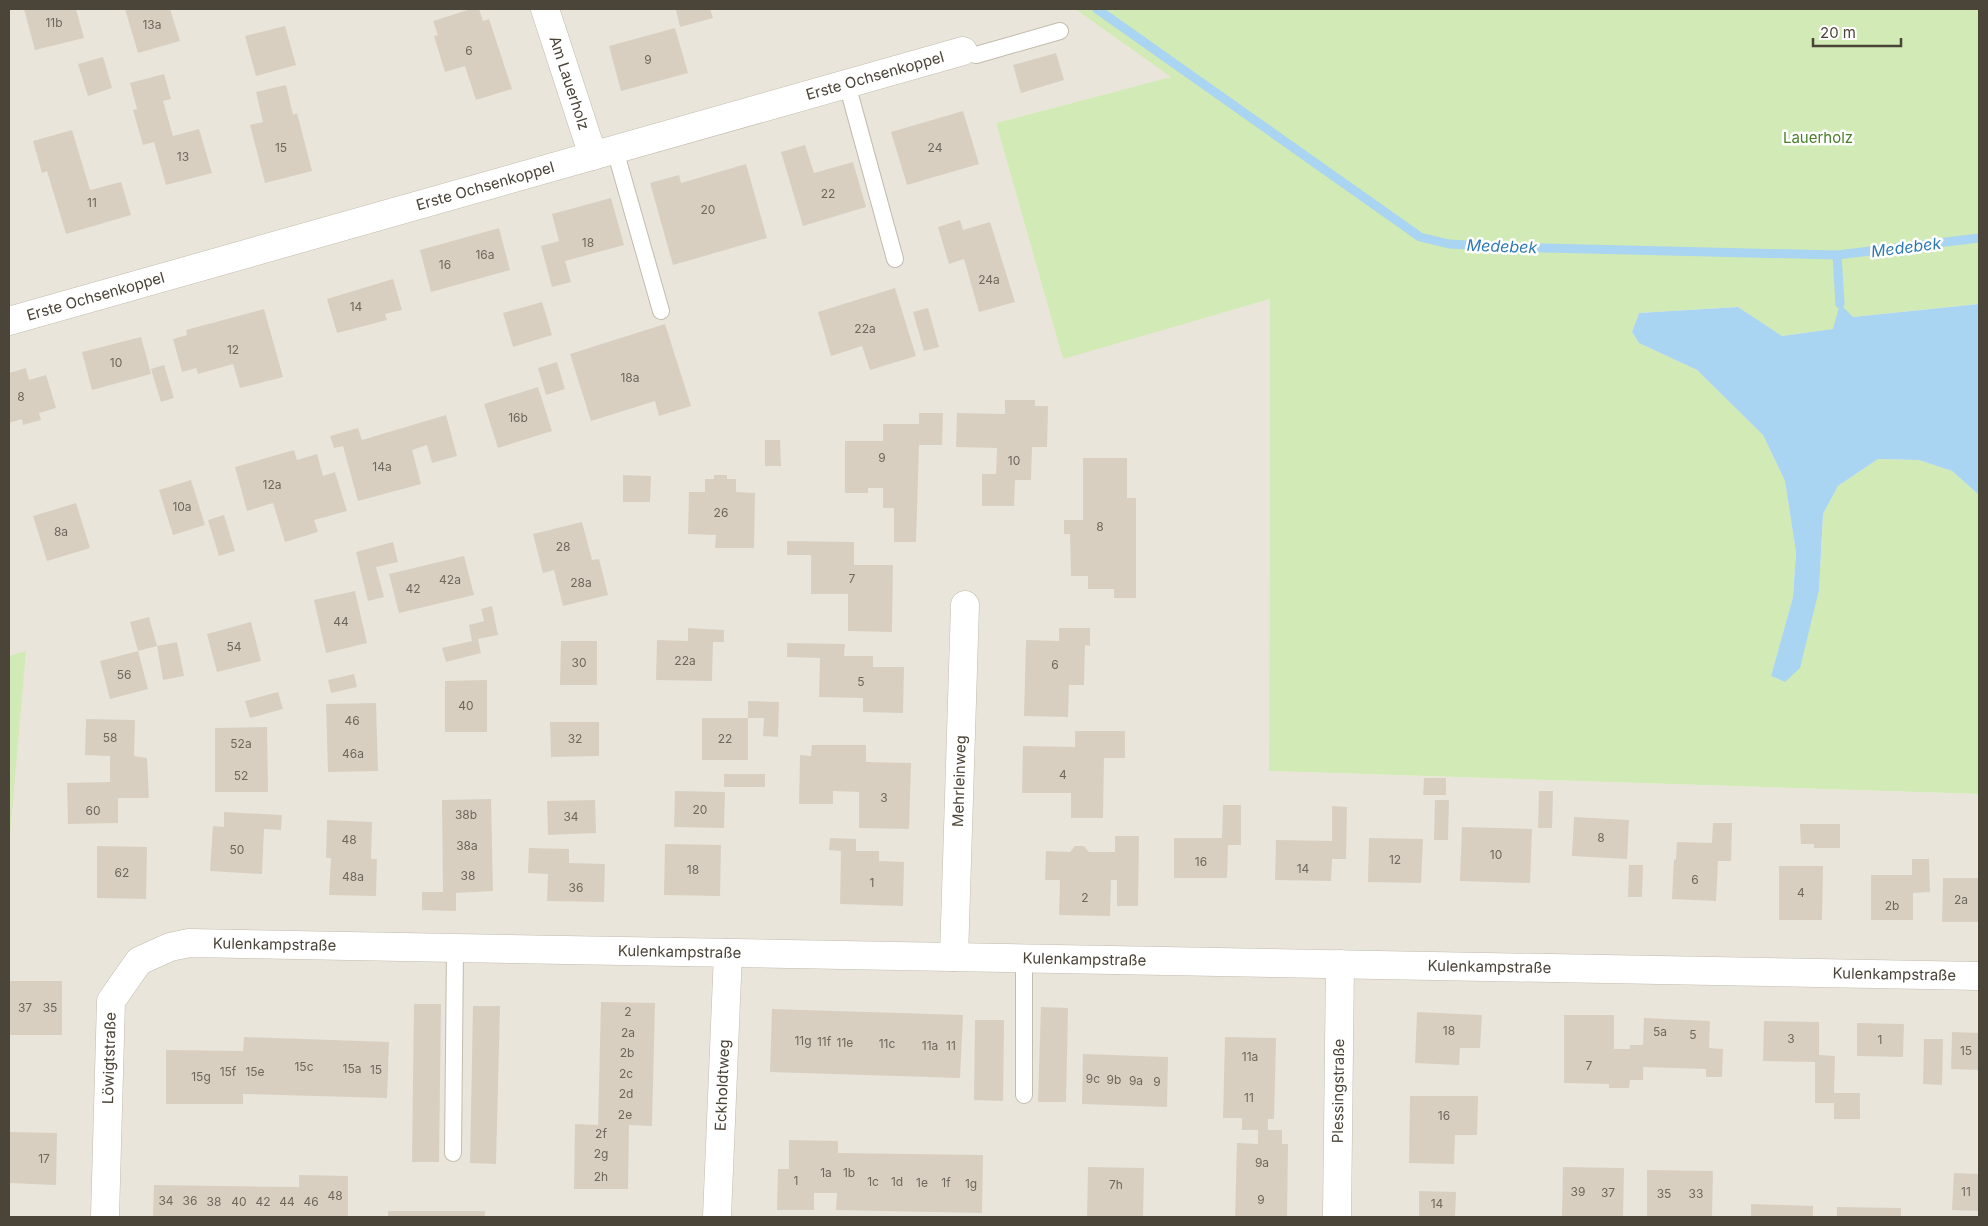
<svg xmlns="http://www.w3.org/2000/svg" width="1988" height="1226" font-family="Inter,sans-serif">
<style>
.residential{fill:#eae5da}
.green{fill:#d2eab5}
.water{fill:#a9d4f2}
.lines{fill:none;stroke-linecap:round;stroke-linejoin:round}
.stream{stroke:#a9d4f2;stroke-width:9}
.building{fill:#d8cfc1}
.service-casing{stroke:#c2bbae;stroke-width:18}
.minor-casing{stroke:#c2bbae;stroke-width:29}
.service{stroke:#fff;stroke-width:16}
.minor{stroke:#fff;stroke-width:28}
.labels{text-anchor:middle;stroke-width:5;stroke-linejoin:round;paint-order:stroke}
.number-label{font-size:12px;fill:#6e675b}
.street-label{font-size:15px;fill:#4b4439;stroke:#fff}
.park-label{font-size:15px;fill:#4a7f2a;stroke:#fff}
.water-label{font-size:16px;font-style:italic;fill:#2e7ab2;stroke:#fff}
</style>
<rect width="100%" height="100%" fill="#f6f3ec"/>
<polygon class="residential" points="9,9 1075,9 1172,77 996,123 1063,358 1270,299 1269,771 1979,794 1979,1217 9,1217"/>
<g class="green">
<polygon points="1075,9 1979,9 1979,304 1853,317 1834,329 1781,336 1738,307 1639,313 1632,332 1639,343 1697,370 1763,435 1785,481 1796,551 1793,597 1771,676 1785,682 1819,590 1823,514 1838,486 1878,459 1919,460 1952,471 1979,495 1979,794 1269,771 1270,299 1063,359 996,123 1171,77"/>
<polygon points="26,651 9,847 9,656"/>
</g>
<polygon class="water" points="1840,304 1853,317 1979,304 1979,495 1952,471 1919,460 1878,459 1838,486 1823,514 1819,590 1800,668 1785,682 1771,676 1793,597 1796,552 1785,481 1763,435 1697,370 1639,343 1632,332 1639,313 1738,307 1782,336 1833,329"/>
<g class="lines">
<g class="stream">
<polyline points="1097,9 1420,237 1449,244 1504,247 1837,255 1979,238"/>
<polyline points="1837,255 1840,304"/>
</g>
</g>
<g class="building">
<polygon points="24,9 76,9 84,38 35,50"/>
<polygon points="125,9 170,9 180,41 138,53"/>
<polygon points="471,9 479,9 483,21 489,19 512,89 476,100 465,66 445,72 434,36 438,35 433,21"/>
<polygon points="682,9 710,9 713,18 680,27 676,10"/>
<polygon points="285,26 296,65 256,76 245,36"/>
<polygon points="675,28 688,73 621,91 609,46"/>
<polygon points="1056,53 1064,80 1021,93 1013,65"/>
<polygon points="103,57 112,88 88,96 78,64"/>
<polygon points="164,74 171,99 163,101 173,136 199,129 212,173 166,185 154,142 143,145 133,110 137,109 130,83"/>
<polygon points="286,85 293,115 297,113 312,171 265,183 250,125 263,122 256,92"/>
<polygon points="963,111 979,164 907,185 891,132"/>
<polygon points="72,130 90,190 121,182 131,215 66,234 47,171 42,173 33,141"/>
<polygon points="805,145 814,173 853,162 866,207 803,226 781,152"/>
<polygon points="746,164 767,238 673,265 650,183 679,175 681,183"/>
<polygon points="611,198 624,245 565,261 571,282 552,287 541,246 559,241 552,214"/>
<polygon points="960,220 963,230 990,222 1015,302 979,312 964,259 949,264 938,227"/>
<polygon points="499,228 510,270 431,292 420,250"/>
<polygon points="393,279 402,310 385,314 387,320 337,333 327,299"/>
<polygon points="895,288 916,356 870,370 862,346 831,356 818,312"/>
<polygon points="542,302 552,335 513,347 503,313"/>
<polygon points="928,308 939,347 924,351 913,312"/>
<polygon points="264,309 283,377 240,388 233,364 198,374 196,368 182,372 173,339 187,335 186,330"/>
<polygon points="665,324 691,406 659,416 655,401 591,421 570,354"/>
<polygon points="141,337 151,374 92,390 82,352"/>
<polygon points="557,362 565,389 546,395 538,368"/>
<polygon points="164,365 174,398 161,402 151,369"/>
<polygon points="26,368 29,380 46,375 56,408 39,413 41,420 23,425 22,419 9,423 9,373"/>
<polygon points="538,387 552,431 498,448 484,404"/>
<polygon points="1005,400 1035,400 1035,406 1048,406 1047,447 1032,447 1031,480 1015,480 1014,506 982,506 982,474 996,474 997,448 956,447 957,413 1005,414"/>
<polygon points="919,413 943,413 942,445 919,445 916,542 894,542 894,508 883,508 883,488 868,488 868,493 845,493 845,441 883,441 883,424 919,424"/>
<polygon points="446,415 457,456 432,463 427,445 412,450 421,484 358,501 343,446 334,448 330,436 358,428 362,440"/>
<polygon points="765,440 780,440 781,466 765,466"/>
<polygon points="294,450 297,460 317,454 323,476 335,472 347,511 314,520 318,532 285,542 273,503 247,511 235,467"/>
<polygon points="1083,458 1127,458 1127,498 1136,498 1136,598 1114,598 1114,589 1088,589 1088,576 1071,576 1070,534 1064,534 1064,520 1083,520"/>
<polygon points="623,475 651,476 650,502 623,502"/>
<polygon points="714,475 727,475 727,479 736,479 736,492 755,493 754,548 715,548 716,535 688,534 689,492 705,492 705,479 714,479"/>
<polygon points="191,480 205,525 173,535 159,490"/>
<polygon points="76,503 90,548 47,561 33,516"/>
<polygon points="224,515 235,551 219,556 208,520"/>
<polygon points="582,522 592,560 599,559 608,595 563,606 554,570 543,573 533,534"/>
<polygon points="787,541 854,542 854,565 893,565 892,632 848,631 848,594 811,594 811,555 787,555"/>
<polygon points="393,542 398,562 376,567 384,597 368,601 356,552"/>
<polygon points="464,556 474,595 399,613 389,574"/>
<polygon points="355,591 367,643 326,653 314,600"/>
<polygon points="492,606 498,635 478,639 481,653 446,662 442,648 472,641 469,625 484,621 481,609"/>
<polygon points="149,617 157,646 138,651 130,622"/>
<polygon points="251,622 261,661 217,672 207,634"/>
<polygon points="688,628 724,630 724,642 713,642 712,681 656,680 657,640 688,641"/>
<polygon points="1059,628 1090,628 1090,646 1085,645 1084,685 1069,685 1068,717 1024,716 1026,640 1059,641"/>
<polygon points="561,641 597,641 597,685 560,685"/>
<polygon points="177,642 184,676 163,680 157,646"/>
<polygon points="787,643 845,644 844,656 873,656 873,667 904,667 903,713 863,712 863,698 819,697 820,658 787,657"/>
<polygon points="138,651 148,689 110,699 100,661"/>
<polygon points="354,674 357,687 331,693 328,680"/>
<polygon points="487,680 487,732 445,732 445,681"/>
<polygon points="278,692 283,709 250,718 245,701"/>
<polygon points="748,701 779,702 778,737 763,736 764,718 748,718"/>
<polygon points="376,703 378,771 328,772 326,704"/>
<rect x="702" y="718" width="46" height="42"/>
<polygon points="86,719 135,720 134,756 147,758 149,798 118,798 118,823 68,824 67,783 110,782 110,756 85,755"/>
<polygon points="550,722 599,722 599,756 551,757"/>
<polygon points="267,727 268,792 215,792 215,728"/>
<polygon points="1075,731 1125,731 1125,758 1104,758 1103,818 1071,818 1071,793 1022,793 1023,746 1075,747"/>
<polygon points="812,745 866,745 866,762 911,763 909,829 859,828 859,792 833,791 833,804 799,804 800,755 811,756"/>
<rect x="724" y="774" width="41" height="13"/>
<polygon points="1424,778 1446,778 1446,795 1423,795"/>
<polygon points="675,791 725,792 724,828 674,827"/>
<polygon points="1539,791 1553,791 1552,828 1538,828"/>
<polygon points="491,799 493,891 456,893 456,911 422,910 422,892 443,892 442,800"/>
<polygon points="595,800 596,833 548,835 547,801"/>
<polygon points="1435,800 1449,800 1448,840 1434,840"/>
<polygon points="1223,805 1241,805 1241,845 1228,845 1227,878 1174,878 1174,838 1222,838"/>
<polygon points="1332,806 1347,807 1346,859 1332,859 1331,881 1275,880 1276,840 1332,841"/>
<polygon points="224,812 282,815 281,830 264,829 262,874 210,871 213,826 224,827"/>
<polygon points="1574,817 1629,820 1627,859 1572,856"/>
<polygon points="327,820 372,822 371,859 377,859 376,896 329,895 331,858 326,858"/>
<polygon points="1713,823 1732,823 1731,861 1718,861 1716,901 1672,899 1674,859 1676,860 1677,842 1712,843"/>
<polygon points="1800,824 1840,824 1840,848 1814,848 1814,844 1801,844"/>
<polygon points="1462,827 1532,829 1530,883 1460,881"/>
<polygon points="1115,836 1139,836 1138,906 1117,906 1117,880 1111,880 1110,916 1059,915 1060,880 1045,880 1046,851 1070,852 1075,846 1084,846 1089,852 1115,852"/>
<polygon points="830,838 856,839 856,851 879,851 879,861 904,862 903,906 840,904 841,851 829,850"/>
<polygon points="1369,838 1423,839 1421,883 1368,882"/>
<polygon points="665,844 721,845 720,896 664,895"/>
<polygon points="97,846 147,847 146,899 97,898"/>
<polygon points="529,848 569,849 569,863 605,864 604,902 547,901 548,874 528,873"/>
<polygon points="1912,859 1929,859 1930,892 1913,893 1913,920 1871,920 1871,875 1912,875"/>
<polygon points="1629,865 1643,865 1642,897 1628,897"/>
<polygon points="1779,866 1823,866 1822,920 1779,920"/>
<polygon points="1943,878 1979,878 1979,922 1942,922"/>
<rect x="9" y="981" width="53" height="54"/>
<polygon points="601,1002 655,1003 652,1126 629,1125 628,1189 574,1189 575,1124 598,1125"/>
<polygon points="414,1004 441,1004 439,1162 412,1162"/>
<polygon points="473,1006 500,1006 496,1164 470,1163"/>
<polygon points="1041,1007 1068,1008 1066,1102 1038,1102"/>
<polygon points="772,1009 963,1015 960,1078 770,1072"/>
<polygon points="1417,1012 1482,1015 1480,1048 1460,1048 1459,1065 1415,1063"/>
<polygon points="1564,1015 1614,1015 1614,1049 1630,1049 1630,1045 1643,1045 1644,1018 1710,1021 1709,1048 1723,1049 1722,1077 1706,1077 1706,1069 1643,1067 1643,1080 1630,1080 1629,1088 1609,1088 1609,1084 1564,1083"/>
<polygon points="975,1020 1004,1020 1003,1101 974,1100"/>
<polygon points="1764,1021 1819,1022 1819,1055 1835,1056 1834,1093 1860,1093 1860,1119 1834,1119 1834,1103 1815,1103 1815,1062 1763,1061"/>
<polygon points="1857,1023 1904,1024 1903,1057 1857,1056"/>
<polygon points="1952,1032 1979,1033 1979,1070 1951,1069"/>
<polygon points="244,1037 389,1042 387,1098 243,1094 243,1104 166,1104 166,1050 243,1051"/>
<polygon points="1225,1037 1276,1038 1274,1119 1268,1119 1268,1130 1282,1130 1282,1144 1288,1144 1287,1217 1235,1217 1237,1143 1258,1144 1258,1130 1242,1130 1242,1118 1223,1118"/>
<polygon points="1924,1039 1943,1039 1942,1085 1923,1084"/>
<polygon points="1083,1054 1168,1057 1167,1107 1082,1104"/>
<polygon points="1410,1096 1478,1096 1477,1135 1455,1135 1454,1164 1409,1163"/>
<polygon points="9,1132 57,1133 56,1185 9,1183"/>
<polygon points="789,1140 838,1141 838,1153 983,1155 982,1213 836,1210 837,1193 814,1193 814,1210 777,1210 778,1169 789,1169"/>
<polygon points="1088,1167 1144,1168 1143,1217 1087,1217"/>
<polygon points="1563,1167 1624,1168 1623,1217 1562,1217"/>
<polygon points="1647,1170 1713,1171 1712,1217 1647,1217"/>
<polygon points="1954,1173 1979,1174 1979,1211 1952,1210"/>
<polygon points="299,1175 348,1176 348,1217 153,1217 154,1185 299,1187"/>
<polygon points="1419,1191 1456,1192 1455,1217 1419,1217"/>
<polygon points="1751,1204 1813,1206 1813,1217 1751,1217"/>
<polygon points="1837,1207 1901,1208 1901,1217 1837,1217"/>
<rect x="388" y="1211" width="97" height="6"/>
</g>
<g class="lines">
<g class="service-casing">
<g id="service">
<polyline points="963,51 976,55 1060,31"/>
<polyline points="847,84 895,259"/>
<polyline points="615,150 661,311"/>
<polyline points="1024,958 1024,1095"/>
<polyline points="453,1153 455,947"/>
</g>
</g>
<g class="minor-casing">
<g id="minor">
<path id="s1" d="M545 9 593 156"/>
<path id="s2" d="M9 321 963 51"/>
<path id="s3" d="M954 957 965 605"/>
<path id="s4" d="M105 1217 111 1001 139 961 170 947 189 943 1979 976"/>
<path id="s5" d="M717 1217 728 953"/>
<path id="s6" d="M1337 1217 1340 964"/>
</g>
</g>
<use href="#service" class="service"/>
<use href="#minor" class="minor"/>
</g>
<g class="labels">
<g class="number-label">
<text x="54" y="27">11b</text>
<text x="152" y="29">13a</text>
<text x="469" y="55">6</text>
<text x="648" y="64">9</text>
<text x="281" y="152">15</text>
<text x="935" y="152">24</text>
<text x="183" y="161">13</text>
<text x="828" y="198">22</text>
<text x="92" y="207">11</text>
<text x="708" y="214">20</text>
<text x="588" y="247">18</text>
<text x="485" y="259">16a</text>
<text x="445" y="269">16</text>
<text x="989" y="284">24a</text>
<text x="356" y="311">14</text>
<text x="865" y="333">22a</text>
<text x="233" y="354">12</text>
<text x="116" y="367">10</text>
<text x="630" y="382">18a</text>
<text x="21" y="401">8</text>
<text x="518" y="422">16b</text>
<text x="882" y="462">9</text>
<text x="1014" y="465">10</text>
<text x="382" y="471">14a</text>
<text x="272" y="489">12a</text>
<text x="182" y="511">10a</text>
<text x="721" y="517">26</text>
<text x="1100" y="531">8</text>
<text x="61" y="536">8a</text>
<text x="563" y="551">28</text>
<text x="852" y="583">7</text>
<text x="450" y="584">42a</text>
<text x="581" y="587">28a</text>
<text x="413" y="593">42</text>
<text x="341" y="626">44</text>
<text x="234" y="651">54</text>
<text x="685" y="665">22a</text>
<text x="579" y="667">30</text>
<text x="1055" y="669">6</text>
<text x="124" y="679">56</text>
<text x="861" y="686">5</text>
<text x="466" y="710">40</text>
<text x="352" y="725">46</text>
<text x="110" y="742">58</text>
<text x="575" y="743">32</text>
<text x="725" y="743">22</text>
<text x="241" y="748">52a</text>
<text x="353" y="758">46a</text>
<text x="1063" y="779">4</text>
<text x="241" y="780">52</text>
<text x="884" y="802">3</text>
<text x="700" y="814">20</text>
<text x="93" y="815">60</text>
<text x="466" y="819">38b</text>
<text x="571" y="821">34</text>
<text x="1601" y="842">8</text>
<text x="349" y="844">48</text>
<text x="467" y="850">38a</text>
<text x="237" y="854">50</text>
<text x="1496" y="859">10</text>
<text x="1395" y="864">12</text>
<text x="1201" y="866">16</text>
<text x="1303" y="873">14</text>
<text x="693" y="874">18</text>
<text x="122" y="877">62</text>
<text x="468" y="880">38</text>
<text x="353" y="881">48a</text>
<text x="1695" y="884">6</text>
<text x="872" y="887">1</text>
<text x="576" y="892">36</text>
<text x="1801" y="897">4</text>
<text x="1085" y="902">2</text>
<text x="1961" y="904">2a</text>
<text x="1892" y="910">2b</text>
<text x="25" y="1012">37</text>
<text x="50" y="1012">35</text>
<text x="628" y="1016">2</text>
<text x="1449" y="1035">18</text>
<text x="1660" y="1036">5a</text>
<text x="628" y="1037">2a</text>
<text x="1693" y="1039">5</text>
<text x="1791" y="1043">3</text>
<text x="1880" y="1044">1</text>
<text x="803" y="1045">11g</text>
<text x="824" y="1046">11f</text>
<text x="845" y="1047">11e</text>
<text x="887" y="1048">11c</text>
<text x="930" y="1050">11a</text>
<text x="951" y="1050">11</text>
<text x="1966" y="1055">15</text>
<text x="627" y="1057">2b</text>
<text x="1250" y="1061">11a</text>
<text x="1589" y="1070">7</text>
<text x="304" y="1071">15c</text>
<text x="352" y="1073">15a</text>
<text x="376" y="1074">15</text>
<text x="228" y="1076">15f</text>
<text x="255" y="1076">15e</text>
<text x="626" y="1078">2c</text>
<text x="201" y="1081">15g</text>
<text x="1093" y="1083">9c</text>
<text x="1114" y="1084">9b</text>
<text x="1136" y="1085">9a</text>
<text x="1157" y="1086">9</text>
<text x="626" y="1098">2d</text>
<text x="1249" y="1102">11</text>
<text x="625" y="1119">2e</text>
<text x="1444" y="1120">16</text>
<text x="601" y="1138">2f</text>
<text x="601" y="1158">2g</text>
<text x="44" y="1163">17</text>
<text x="1262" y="1167">9a</text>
<text x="826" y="1177">1a</text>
<text x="849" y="1177">1b</text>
<text x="601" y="1181">2h</text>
<text x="796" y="1185">1</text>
<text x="873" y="1186">1c</text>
<text x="897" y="1186">1d</text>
<text x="922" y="1187">1e</text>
<text x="946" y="1187">1f</text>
<text x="971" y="1188">1g</text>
<text x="1116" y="1189">7h</text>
<text x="1578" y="1196">39</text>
<text x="1966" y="1196">11</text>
<text x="1608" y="1197">37</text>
<text x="1664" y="1198">35</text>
<text x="1696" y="1198">33</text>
<text x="335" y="1200">48</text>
<text x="1261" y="1204">9</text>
<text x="166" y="1205">34</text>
<text x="190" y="1205">36</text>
<text x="214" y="1206">38</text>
<text x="239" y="1206">40</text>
<text x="263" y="1206">42</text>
<text x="287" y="1206">44</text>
<text x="311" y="1206">46</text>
<text x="1437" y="1208">14</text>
</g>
<g class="street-label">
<text dy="5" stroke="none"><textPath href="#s2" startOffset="900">Erste Ochsenkoppel</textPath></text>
<text dy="5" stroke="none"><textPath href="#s1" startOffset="78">Am Lauerholz</textPath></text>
<text dy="5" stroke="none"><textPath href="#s2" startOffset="495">Erste Ochsenkoppel</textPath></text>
<text dy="5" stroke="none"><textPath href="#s2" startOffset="90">Erste Ochsenkoppel</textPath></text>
<text dy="5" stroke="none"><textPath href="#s3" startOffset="176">Mehrleinweg</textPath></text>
<text dy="5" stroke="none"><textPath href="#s4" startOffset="404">Kulenkampstraße</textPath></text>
<text dy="5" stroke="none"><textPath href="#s4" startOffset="809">Kulenkampstraße</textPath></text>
<text dy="5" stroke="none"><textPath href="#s4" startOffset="1214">Kulenkampstraße</textPath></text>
<text dy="5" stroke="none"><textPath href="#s4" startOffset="1619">Kulenkampstraße</textPath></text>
<text dy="5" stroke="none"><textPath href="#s4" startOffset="2024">Kulenkampstraße</textPath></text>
<text dy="5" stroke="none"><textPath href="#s4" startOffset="159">Löwigtstraße</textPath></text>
<text dy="5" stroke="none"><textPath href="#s5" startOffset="132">Eckholdtweg</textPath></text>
<text dy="5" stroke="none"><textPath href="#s6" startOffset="126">Plessingstraße</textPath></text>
</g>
<g class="park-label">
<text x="1818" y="143">Lauerholz</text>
</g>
<g class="water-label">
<text transform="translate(1502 246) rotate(2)" y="6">Medebek</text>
<text transform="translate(1906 247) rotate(-7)" y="6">Medebek</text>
</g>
</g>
<rect width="1988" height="1226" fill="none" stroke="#4b4439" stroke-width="20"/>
<path d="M1813 38v8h88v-8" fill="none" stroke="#4b4439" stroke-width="2.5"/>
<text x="1820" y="38" font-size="15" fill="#4b4439" stroke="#ffffff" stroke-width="4" paint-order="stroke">20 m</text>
</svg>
